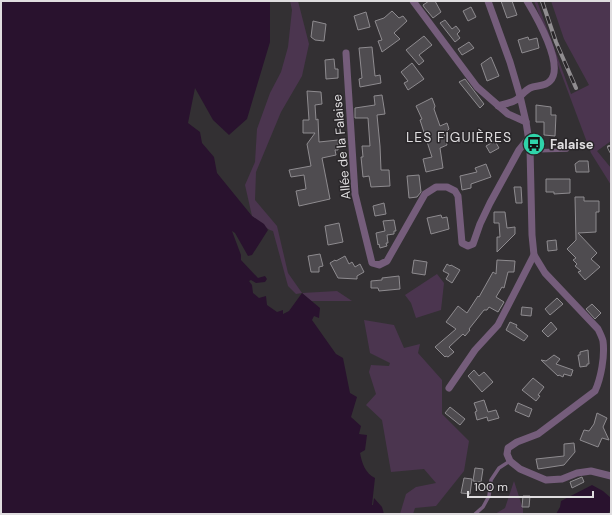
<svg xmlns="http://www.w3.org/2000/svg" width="612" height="515" font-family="'DM Sans',sans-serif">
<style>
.green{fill:#4b354f}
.water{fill:#29122e}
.building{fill:#4f4c50;stroke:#8e8b8f}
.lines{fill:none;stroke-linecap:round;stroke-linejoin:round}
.service{stroke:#755d7b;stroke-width:3.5}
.minor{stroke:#755d7b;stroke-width:7}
.rail-casing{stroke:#908d90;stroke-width:4}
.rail{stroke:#292629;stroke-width:2.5;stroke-dasharray:8;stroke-linecap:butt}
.labels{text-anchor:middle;stroke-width:3;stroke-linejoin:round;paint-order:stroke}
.poi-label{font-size:13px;font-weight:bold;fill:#dfdddf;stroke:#292629;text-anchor:start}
.street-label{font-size:13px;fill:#dfdddf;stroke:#292629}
.neighbourhood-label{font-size:14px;letter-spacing:1px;fill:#dfdddf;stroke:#292629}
</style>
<rect width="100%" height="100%" fill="#333033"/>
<g class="green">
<path d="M290 1H298L309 44 302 76 281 112 256 172 255 200 277 226 288 273 302 293 337 291 352 301H311L302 293 296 294 288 286 273 231C266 229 258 221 252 216L245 185 255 162 257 129 270 93 281 72 288 47 292 10Z"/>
<polygon points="534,1 537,1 571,94 589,85 564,39 551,1 611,1 611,141 597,151 611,168 611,185 591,153"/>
<polygon points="437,274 444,283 441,310 416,318 411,303 405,295"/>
<polygon points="364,320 394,325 404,348 420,344 418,353 442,380 442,414 469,441 464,471 436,506 415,508 413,514 400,514 406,494 416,487 436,483 424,469 391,472 382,420 366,405 376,394 369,372 371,365 389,366 390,363 370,353"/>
<polygon points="514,481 523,509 523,514 495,514 505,508"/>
</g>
<g class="water">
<path d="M1 1H270V42L247 119 229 135 213 120 195 88 188 123 200 132 202 143 214 157 217 173 252 216 264 224 268 230 252 255 248 256 235 233 232 231 241 255V260L258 278 265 276 267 279 265 282 256 283 251 280 249 281 252 285 253 293 259 298 266 296 267 305 277 312 283 310V314L289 311 302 293 320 308 319 318 314 316 312 320 336 354 343 358 350 393 357 397 351 417 361 426 359 434 367 435 365 450 360 453C362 463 365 473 375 478L372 505H373L374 498 382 507 384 514H1Z"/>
<polygon points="592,485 603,491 611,498 611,509 608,514 556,514 560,507 561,501"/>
</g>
<g class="building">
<polygon points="429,1 435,1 441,12 433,18 424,7 423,5"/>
<polygon points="501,1 512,1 517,15 507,18"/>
<polygon points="471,7 476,17 468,21 463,11"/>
<polygon points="392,11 399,18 403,16 407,21 394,33 400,39 382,52 378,41 382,40 375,21 384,18"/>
<polygon points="366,12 370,27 358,30 354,16"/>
<polygon points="445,20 452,29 456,26 460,31 457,34 460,38 455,42 440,23"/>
<polygon points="313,21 326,24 324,41 315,40 311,37"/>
<polygon points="424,36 432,45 419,55 424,61 419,65 406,50"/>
<polygon points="528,37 529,40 537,38 539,48 522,53 518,40"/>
<polygon points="469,42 474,48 462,55 458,49"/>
<polygon points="372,47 375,76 380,75 381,83 360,87 359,79 362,78 359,48"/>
<polygon points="491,57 499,76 487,81 481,64"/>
<polygon points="334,59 335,69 338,69 338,78 326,79 325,60"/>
<polygon points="412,63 424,79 408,90 404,83 408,81 401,72"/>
<polygon points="465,79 484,104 480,108 459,82"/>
<polygon points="307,91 321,92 322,104 315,105 316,120 318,119 319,142 338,140 338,150 335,150 336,155 322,158 330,199 299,206 296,191 306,189 304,175 291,177 289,170 311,166 307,144 315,133 303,133 303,120 309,120"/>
<polygon points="382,95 385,114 377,115 380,146 381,170 389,170 390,186 371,187 369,176 363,177 361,157 363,157 362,146 370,146 368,118 355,118 355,108 375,105 374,96"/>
<polygon points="432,98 435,106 434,109 440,126 447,123 449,129 444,134 447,145 440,148 443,168 426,172 423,159 432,157 420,120 422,119 416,106"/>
<polygon points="536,105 551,107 551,115 556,115 555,136 544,135 544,122 536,122"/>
<polygon points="495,141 499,148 490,153 486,146"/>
<polygon points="579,161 588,161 589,172 576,172 575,164"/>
<polygon points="486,164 491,177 471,184 471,188 462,190 460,176 477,172 475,168"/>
<polygon points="419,175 421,192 417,197 409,198 407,176"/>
<polygon points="546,179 570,179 570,193 554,194 554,192 546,192"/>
<polygon points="514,187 521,187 522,203 516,203"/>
<polygon points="575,197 584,197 584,201 599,201 599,212 596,212 596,232 578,233 597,253 591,259 600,267 585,280 578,272 581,271 575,266 577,264 573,260 576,258 567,249 576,240"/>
<polygon points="384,203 386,214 375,216 373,206"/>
<polygon points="494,212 505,212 507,228 515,227 515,234 497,252 497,237 500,237 499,223 494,223"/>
<polygon points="441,215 442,218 447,217 449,229 431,234 427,218"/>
<polygon points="394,220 396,231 394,231 394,234 387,235 388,243 386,243 387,246 380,248 379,244 378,245 376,233 385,231 383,221"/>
<polygon points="339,223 343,242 328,245 325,226"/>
<polygon points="556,240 557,250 548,251 547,241"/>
<polygon points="320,254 323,266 319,267 319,272 311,272 308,256"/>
<polygon points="345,256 349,264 352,262 355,267 360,264 364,272 357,276 357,279 338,278 330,263 335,260 336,261"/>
<polygon points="414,260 427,262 425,275 412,273"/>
<polygon points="497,260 515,261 514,272 508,272 504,288 502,287 496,297 504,302 498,312 489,307 487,310 484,310 469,329 470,330 465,336 463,334 449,347 454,352 448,357 446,356 445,357 435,347 456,329 446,322 458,306 467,313 478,296 479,297 493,272 496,274"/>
<polygon points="447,264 450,266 451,265 460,270 452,283 446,279 449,274 443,271"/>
<polygon points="399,276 400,289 379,291 378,288 371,288 371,281 382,280 382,278"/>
<polygon points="557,298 563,304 550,315 545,309"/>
<polygon points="592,304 601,313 595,319 586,309"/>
<polygon points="522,307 532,308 531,316 521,315"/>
<polygon points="510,322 517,325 516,327 528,336 524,341 506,330"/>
<polygon points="551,322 557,329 548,337 542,331"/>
<polygon points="588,350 589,364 587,364 587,366 580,367 578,355 580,355 580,352"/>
<polygon points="554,355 560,359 556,364 573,370 571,376 564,374 563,377 559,375 558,376 541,360 546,361"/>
<polygon points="474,370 479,376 484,372 493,382 482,392 468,376"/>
<polygon points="533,378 544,387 538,395 540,396 536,401 522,390"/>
<polygon points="484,400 488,412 496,410 499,418 488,421 487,417 477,420 475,412 477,411 474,403"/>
<polygon points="518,403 532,409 529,417 515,411"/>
<polygon points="450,407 465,419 460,425 445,413"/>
<polygon points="597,413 607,418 603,427 609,440 602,438 598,447 580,440 584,430 589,431 594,424"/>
<polygon points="574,443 575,452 564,465 538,469 536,459 564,456 564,444"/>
<polygon points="475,468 483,469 481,482 473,481"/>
<polygon points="582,477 584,482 572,488 570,482"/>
<polygon points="464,478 472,479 470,494 461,493"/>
<polygon points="523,496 530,496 529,507 522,507"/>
</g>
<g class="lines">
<g class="service">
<polyline points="530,151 567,150"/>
<polyline points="475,514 483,507 489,496 491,480 499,468 510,461"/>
</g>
<g class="minor">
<polyline points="413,1 477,87 508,114 526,122"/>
<path d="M488 1 510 62 520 96 526 122 530 148 532 235 534 255 545 273 598 329C600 333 602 337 603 341 605 356 601 378 595 391L538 434 517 442 508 448 507 454 510 461 520 469 546 480 562 479 577 473 591 471 611 476"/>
<polyline points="346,53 355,194 372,263 379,265 387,261 425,194 436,187 447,187 455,191 458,196 462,243 468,246 473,244 480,224 490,203 519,150 528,139"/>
<path d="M498 106C504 104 511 103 516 100 521 97 524 91 530 88 536 85 545 87 550 81 565 66 536 16 527 1"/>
<polyline points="449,388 475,350 498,325 534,255"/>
</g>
<g class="rail-casing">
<g id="rail">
<polyline points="542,1 556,42 576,88"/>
<polyline points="609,147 611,151"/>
</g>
</g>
<use href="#rail" class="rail"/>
</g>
<defs>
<g id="bus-disc" transform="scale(1.15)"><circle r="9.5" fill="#2fd4aa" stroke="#292629"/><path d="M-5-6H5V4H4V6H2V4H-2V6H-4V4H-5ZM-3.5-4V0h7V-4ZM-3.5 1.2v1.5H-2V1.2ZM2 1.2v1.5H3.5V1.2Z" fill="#111"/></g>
</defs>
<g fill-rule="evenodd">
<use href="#bus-disc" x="534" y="144"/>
</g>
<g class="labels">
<g class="poi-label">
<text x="550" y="149">Falaise</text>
</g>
<g class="street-label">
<text transform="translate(341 147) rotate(-95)" y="5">Allée de la Falaise</text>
</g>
<g class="neighbourhood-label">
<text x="459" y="142">LES FIGUIÈRES</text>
</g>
</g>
<rect width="612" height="515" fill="none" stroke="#dfdddf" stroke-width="4"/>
<path d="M468 491v6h125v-6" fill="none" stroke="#dfdddf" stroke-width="2"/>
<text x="474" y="491" font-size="12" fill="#dfdddf" stroke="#292629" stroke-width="3" paint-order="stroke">100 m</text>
</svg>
